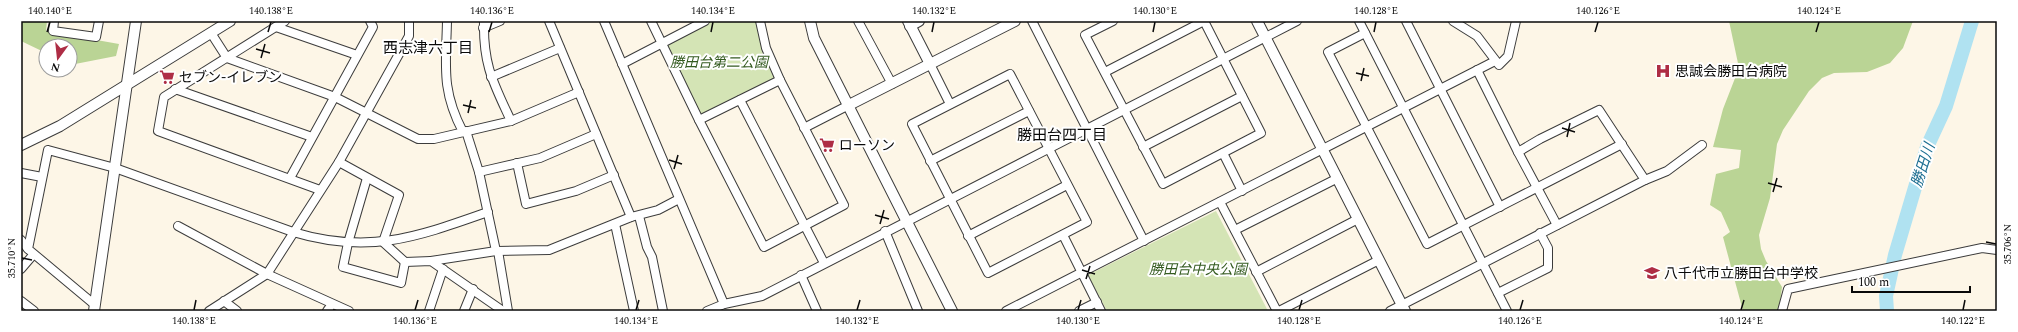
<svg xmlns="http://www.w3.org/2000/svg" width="2018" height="332" font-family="Spectral,'Noto Sans JP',serif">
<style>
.green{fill:#d4e4b5}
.forest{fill:#bad495}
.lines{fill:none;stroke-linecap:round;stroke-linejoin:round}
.river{stroke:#b0e2f1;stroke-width:14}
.minor-casing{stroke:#3c3c3c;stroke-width:10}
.tertiary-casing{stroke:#3c3c3c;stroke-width:12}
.minor{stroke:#fff;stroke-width:8}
.tertiary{stroke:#fff;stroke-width:10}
.ticks{fill:none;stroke:#090909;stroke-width:1.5}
.labels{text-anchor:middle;stroke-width:4;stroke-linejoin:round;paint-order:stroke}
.park-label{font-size:14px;font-style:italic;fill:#345b20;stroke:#fff}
.poi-label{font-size:14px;fill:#090909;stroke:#fff;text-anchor:start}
.neighbourhood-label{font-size:15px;fill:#090909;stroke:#fff}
.water-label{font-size:15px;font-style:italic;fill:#1d6e91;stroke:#fff}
.neatline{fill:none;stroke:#090909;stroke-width:1.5}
.ticks-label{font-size:10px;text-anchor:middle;fill:#090909}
</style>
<rect width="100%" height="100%" fill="#fdf6e7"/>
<g class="green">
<polygon points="709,21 758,21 777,78 700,116 666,46"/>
<polygon points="1216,211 1268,311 1107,311 1088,275"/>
</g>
<g class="forest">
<polygon points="21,21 47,21 46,31 119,44 116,56 70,65 70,46 46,46 46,53 21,41"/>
<polygon points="1729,21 1913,21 1903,48 1890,63 1867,72 1834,73 1822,78 1809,91 1783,130 1777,144 1770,198 1759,235 1761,249 1766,261 1782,287 1779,311 1743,311 1723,237 1730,232 1721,212 1710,205 1716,174 1739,168 1741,150 1713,147 1723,109 1739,68"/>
</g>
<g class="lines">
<polyline class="river" points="1887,311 1886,296 1895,255 1927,147 1946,106 1972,21"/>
<g class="minor-casing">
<g id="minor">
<polyline points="54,21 53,31 96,37 99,21"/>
<polyline points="285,21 164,97 158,131 320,190"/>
<path d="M447 21C446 66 441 90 463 132"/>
<path d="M484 21C483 65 493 82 511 121"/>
<polyline points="549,21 631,217"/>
<polyline points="604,21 724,304"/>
<polyline points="651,21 699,120 764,247 844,205 780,80 766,48 760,21"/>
<polyline points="858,21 892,84"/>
<polyline points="1032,21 1144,241"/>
<polyline points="1113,21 1085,35 1163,184 1261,133 1204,21"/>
<polyline points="1359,21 1507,311"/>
<polyline points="1406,21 1500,207"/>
<polyline points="1453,21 1477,36 1499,65 1508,56 1516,21"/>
<polyline points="276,27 357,55"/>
<polyline points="483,28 500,21"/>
<polyline points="211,33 227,58 335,97 418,139 434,139 511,121 579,92"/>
<polyline points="1365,33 1328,52 1427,244 1622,144"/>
<polyline points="622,64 705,21"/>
<polyline points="930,64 950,104"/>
<polyline points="1105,72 1204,21"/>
<polygon points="1010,74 1087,222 988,273 912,124"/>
<polyline points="491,77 560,48"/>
<polyline points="175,89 312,137"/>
<polyline points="740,100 824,263"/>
<polyline points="699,120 780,80"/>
<polyline points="804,128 847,106"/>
<polyline points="466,131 479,172 496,251"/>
<polyline points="1143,147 1242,96"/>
<polyline points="1518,152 1557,225"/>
<polyline points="1223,153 1242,191"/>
<polyline points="930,161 1029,111"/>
<polyline points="339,162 399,195 383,242 405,262 431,261 503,311"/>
<polyline points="517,163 526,204 576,191 614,175"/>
<polyline points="479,172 540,158 596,134"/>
<polyline points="21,173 42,177"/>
<polyline points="290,178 373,27 370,21"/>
<polyline points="367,178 348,243 343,267 401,283 405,262"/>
<polyline points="1645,180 1667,171 1702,145"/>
<polyline points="1220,202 1277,311"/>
<polyline points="639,216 647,247 652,257 663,311"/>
<polyline points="615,224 634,311"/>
<polyline points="178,226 267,274 349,311"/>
<polyline points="1235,230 1338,178"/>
<polyline points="885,231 918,311"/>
<polyline points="1063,235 1101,311"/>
<polyline points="968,236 1067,185"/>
<polyline points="21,240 28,249"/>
<polyline points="498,251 508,311"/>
<polyline points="431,261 496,251 549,250 631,217 658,210 679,199"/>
<polyline points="21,269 33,255"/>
<polyline points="1256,272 1358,219"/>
<polyline points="801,275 817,311"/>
<polyline points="1498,293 1548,268 1548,248 1540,233"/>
<polyline points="21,301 34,311"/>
<polyline points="224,301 237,311"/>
<path d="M95 305 28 249 48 150 115 168 293 232C369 255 417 237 488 212"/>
<polyline points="209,311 267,274 339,162 409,36 409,21"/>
<polyline points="327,311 332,304"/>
<polyline points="429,311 443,269"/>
<polyline points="464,311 473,289"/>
<polyline points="707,311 724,304 762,296 1297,21"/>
<polyline points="1006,311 1495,61"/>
<polyline points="1079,311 1097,302"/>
<polyline points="1279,311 1379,260"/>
<polyline points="1390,311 1645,180 1599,110 1540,139 1518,152 1477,70"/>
<polyline points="1782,311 1788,289 1982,248 1997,250"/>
</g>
</g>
<g class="tertiary-casing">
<g id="tertiary">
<polyline points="810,21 814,38 952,311"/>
<polyline points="908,21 930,64"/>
<polyline points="1257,21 1405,311"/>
<polyline points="910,26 919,21"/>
<polyline points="847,106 1015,21"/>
<polyline points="21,145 60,126 230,21"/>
<polyline points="94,311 136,21"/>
</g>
</g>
<use href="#minor" class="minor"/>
<use href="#tertiary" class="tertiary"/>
</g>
<path class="ticks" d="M47 32 50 22M268 32 271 22M489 32 492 22M711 32 713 22M932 32 934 22M1153 32 1155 22M1374 32 1376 22M1595 32 1598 22M1816 32 1819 22M256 49 270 53M261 58 265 44M1356 73 1369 76M1361 81 1364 68M463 105 476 108M468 113 471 100M1562 128 1575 132M1567 137 1570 123M669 160 682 164M674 169 678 155M1768 183 1782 187M1773 192 1777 178M875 215 889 219M880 224 884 210M1986 242 1996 244M22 258 32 260M1082 270 1095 274M1086 279 1090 266M194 310 196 300M415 310 418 300M636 310 639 300M857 310 860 300M1078 310 1081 300M1299 310 1302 300M1520 310 1523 300M1741 310 1744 300M1963 310 1965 300"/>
<defs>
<g id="hospital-bare" transform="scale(1.2)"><path d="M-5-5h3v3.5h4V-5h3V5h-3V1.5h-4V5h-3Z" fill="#ae2d45" stroke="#fff" stroke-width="2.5" paint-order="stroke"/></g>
<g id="supermarket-bare" transform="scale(1.2)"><path d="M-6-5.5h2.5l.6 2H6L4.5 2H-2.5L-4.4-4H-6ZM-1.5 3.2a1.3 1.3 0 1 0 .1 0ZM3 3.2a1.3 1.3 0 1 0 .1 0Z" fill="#ae2d45" stroke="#fff" stroke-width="2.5" paint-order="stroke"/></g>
<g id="school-bare" transform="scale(1.2)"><path d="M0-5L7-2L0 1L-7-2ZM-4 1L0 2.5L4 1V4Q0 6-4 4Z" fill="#ae2d45" stroke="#fff" stroke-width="2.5" paint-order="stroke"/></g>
</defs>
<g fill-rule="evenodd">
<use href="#hospital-bare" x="1663" y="71"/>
<use href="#supermarket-bare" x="167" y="77"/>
<use href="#supermarket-bare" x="827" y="145"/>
<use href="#school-bare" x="1652" y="273"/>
</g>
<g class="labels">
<g class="park-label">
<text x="719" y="67">勝田台第二公園</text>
<text x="1198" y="274">勝田台中央公園</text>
</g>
<g class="poi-label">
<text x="1675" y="76">思誠会勝田台病院</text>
<text x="179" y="82">セブン-イレブン</text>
<text x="839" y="150">ローソン</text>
<text x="1664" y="278">八千代市立勝田台中学校</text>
</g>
<g class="neighbourhood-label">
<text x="428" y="53">西志津六丁目</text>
<text x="1062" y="140">勝田台四丁目</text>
</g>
<g class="water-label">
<text transform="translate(1923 165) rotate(-72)" y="5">勝田川</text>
</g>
</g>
<rect width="2018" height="332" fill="none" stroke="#ffffff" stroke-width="44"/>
<g transform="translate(58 58) rotate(195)"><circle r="19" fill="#ffffff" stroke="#9d9d9d"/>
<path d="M0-3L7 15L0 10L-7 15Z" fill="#ae2d45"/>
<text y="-6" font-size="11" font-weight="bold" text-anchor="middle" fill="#090909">N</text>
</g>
<path d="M1852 286v6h118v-6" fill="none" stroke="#090909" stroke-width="2"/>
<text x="1858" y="286" font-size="12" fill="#090909" stroke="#ffffff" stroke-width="3" paint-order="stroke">100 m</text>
<rect x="22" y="22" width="1974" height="288" class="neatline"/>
<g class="ticks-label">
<text x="50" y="14">140.140°E</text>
<text x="271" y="14">140.138°E</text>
<text x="492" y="14">140.136°E</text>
<text x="713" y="14">140.134°E</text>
<text x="934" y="14">140.132°E</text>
<text x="1155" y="14">140.130°E</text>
<text x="1376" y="14">140.128°E</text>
<text x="1598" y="14">140.126°E</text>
<text x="1819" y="14">140.124°E</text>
<text transform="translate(2007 244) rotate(-90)" y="4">35.706°N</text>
<text transform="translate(11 258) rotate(-90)" y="4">35.710°N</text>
<text x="194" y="324">140.138°E</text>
<text x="415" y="324">140.136°E</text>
<text x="636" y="324">140.134°E</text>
<text x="857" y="324">140.132°E</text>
<text x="1078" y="324">140.130°E</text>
<text x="1299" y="324">140.128°E</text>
<text x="1520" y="324">140.126°E</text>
<text x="1741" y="324">140.124°E</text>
<text x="1963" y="324">140.122°E</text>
</g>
</svg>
